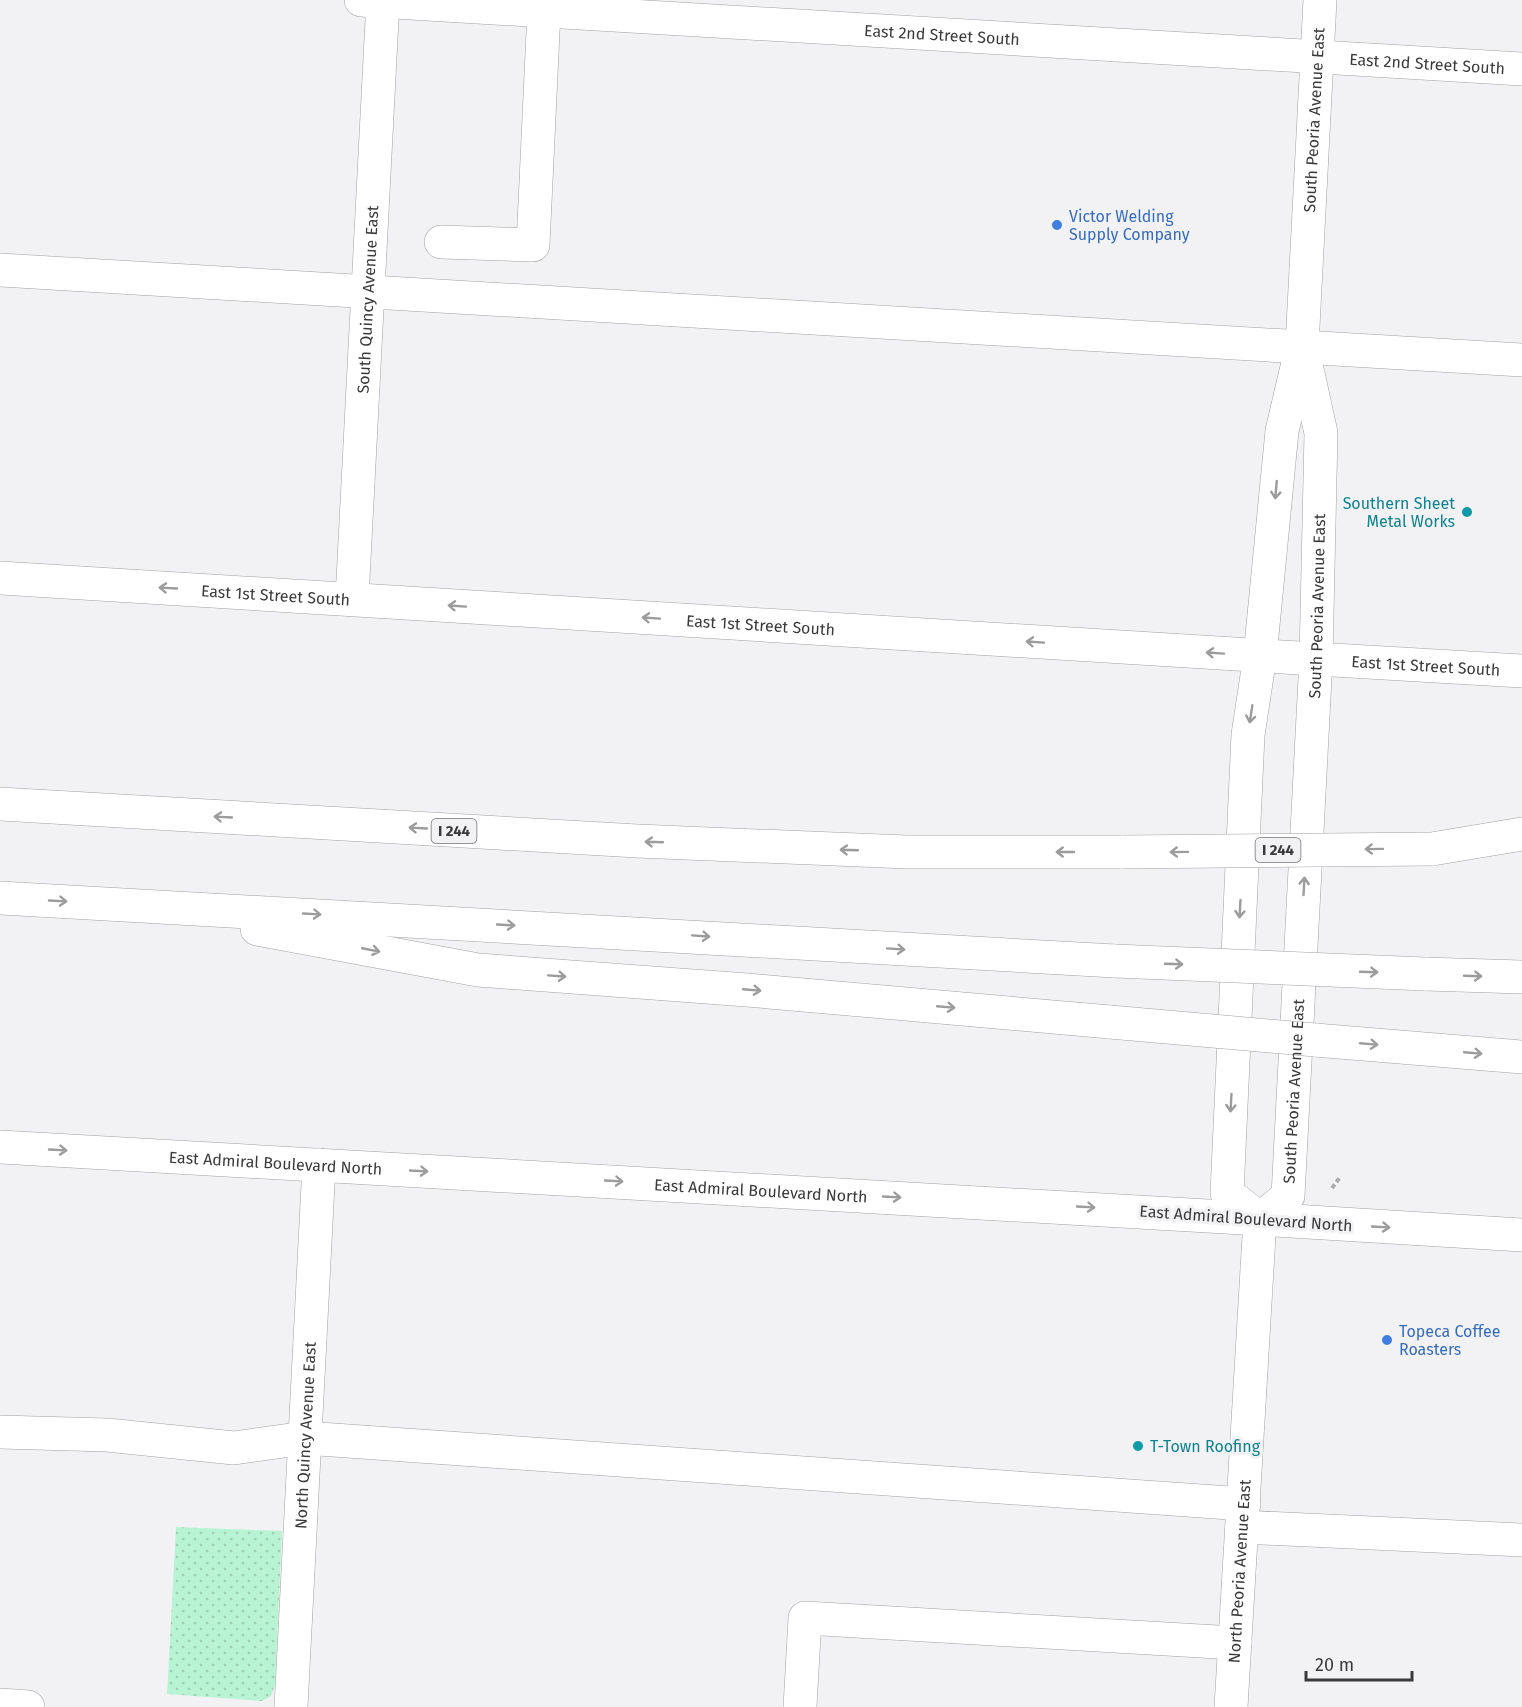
<svg xmlns="http://www.w3.org/2000/svg" width="1522" height="1707" font-family="'Fira Sans',sans-serif">
<style>
.grass{fill:url(#grass-dots)}
.lines{fill:none;stroke-linecap:round;stroke-linejoin:round}
.minor-casing{stroke:#a1a1a2;stroke-width:34}
.major-casing{stroke:#a1a1a2;stroke-width:34}
.highway-casing{stroke:#a1a1a2;stroke-width:34}
.path{stroke:#ababad;stroke-width:4;stroke-dasharray:4.5 3;stroke-linecap:butt}
.minor{stroke:#fff;stroke-width:33}
.major{stroke:#fff;stroke-width:33}
.highway{stroke:#fff;stroke-width:33}
.highway-bridge-casing{stroke:#a1a1a2;stroke-width:34;stroke-linecap:butt}
.highway-bridge{stroke:#fff;stroke-width:33}
.oneway{stroke:#9c9c9d}
.shop-dot{fill:#3f7fe0;stroke:#f2f2f4;stroke-width:2}
.culture-dot{fill:#0f9aa8;stroke:#f2f2f4;stroke-width:2}
.labels{text-anchor:middle;stroke-width:6;stroke-linejoin:round;paint-order:stroke}
.shield{fill:#f2f2f4;stroke:#717172;stroke-width:1.5}
.shield-label{font-size:15px;font-weight:bold;fill:#3a3a3b}
.street-label{font-size:16px;fill:#3a3a3b;stroke:#f2f2f4}
.shop-label{font-size:16px;fill:#366cbe;stroke:#f2f2f4;text-anchor:start}
.culture-label{font-size:16px;fill:#0d838f;stroke:#f2f2f4;text-anchor:end}
</style>
<defs>
<pattern id="grass-dots" width="8" height="8" patternUnits="userSpaceOnUse" patternTransform="scale(1.5)"><rect width="8" height="8" fill="#b8f3d4"/><path d="M2 2h.1M6 6h.1" fill="none" stroke="#9fd1b7" stroke-width="1.8" stroke-linecap="round"/></pattern>
</defs>
<rect width="100%" height="100%" fill="#f2f2f4"/>
<polygon class="grass" points="176,1527 282,1531 275,1685 271,1696 262,1701 167,1694"/>
<g class="lines">
<g class="minor-casing">
<g id="minor">
<path id="s1" d="M361 0 1522 69"/>
<polyline points="441,242 533,245 544,11"/>
<polyline points="0,270 1522,360"/>
<path id="s2" d="M352 599 383 0"/>
<path id="s3" d="M1316 659 1522 671"/>
<polyline points="1260,1219 1522,1235"/>
<polyline points="0,1432 107,1435 234,1448 305,1438 1244,1504"/>
<polyline points="1242,1527 1522,1540"/>
<polyline points="0,1705 28,1707"/>
<path id="s4" d="M291 1707 319 1165"/>
<polyline points="800,1707 805,1618 1235,1643"/>
</g>
</g>
<g class="major-casing">
<g id="major">
<path id="s5" d="M0 578 1316 659"/>
<path id="s6" d="M0 1147 1260 1219"/>
<path id="s7" d="M1260 1219 1227 1193 1248 735 1260 656 1282 431 1302 346 1320 0"/>
<path id="s8" d="M1260 1219 1288 1196 1316 659 1321 433 1304 355"/>
<path id="s9" d="M1231 1707 1260 1219"/>
</g>
</g>
<g class="highway-casing">
<g id="highway">
<polyline points="0,804 637,841 907,852 1124,852"/>
<polyline points="1432,849 1522,834"/>
<polyline points="0,898 1115,961"/>
<polyline points="257,929 478,970 747,990 1110,1022"/>
<polyline points="1425,974 1522,977"/>
<polyline points="1315,1040 1522,1057"/>
</g>
</g>
<polyline class="path" points="1332,1188 1341,1176"/>
<use href="#minor" class="minor"/>
<use href="#major" class="major"/>
<use href="#highway" class="highway"/>
<g class="highway-bridge-casing">
<g id="highway-bridge">
<polyline points="1124,852 1432,849"/>
<polyline points="1115,961 1425,974"/>
<polyline points="1110,1022 1315,1040"/>
</g>
</g>
<use href="#highway-bridge" class="highway-bridge"/>
</g>
<defs><path id="oneway-shaft" d="M-6 0H5M1.5-3L5.5 0L1.5 3" fill="none" stroke-width="1.6" stroke-linecap="round" stroke-linejoin="round" transform="scale(1.5)"/></defs>
<g class="oneway">
<use href="#oneway-shaft" transform="translate(1276 490) rotate(95)"/>
<use href="#oneway-shaft" transform="translate(168 588) rotate(-177)"/>
<use href="#oneway-shaft" transform="translate(457 606) rotate(-176)"/>
<use href="#oneway-shaft" transform="translate(651 618) rotate(-176)"/>
<use href="#oneway-shaft" transform="translate(1035 642) rotate(-176)"/>
<use href="#oneway-shaft" transform="translate(1215 653) rotate(-176)"/>
<use href="#oneway-shaft" transform="translate(1251 714) rotate(99)"/>
<use href="#oneway-shaft" transform="translate(223 817) rotate(-177)"/>
<use href="#oneway-shaft" transform="translate(418 828) rotate(-177)"/>
<use href="#oneway-shaft" transform="translate(654 842) rotate(-178)"/>
<use href="#oneway-shaft" transform="translate(1374 849) rotate(179)"/>
<use href="#oneway-shaft" transform="translate(849 850) rotate(-178)"/>
<use href="#oneway-shaft" transform="translate(1065 852) rotate(-180)"/>
<use href="#oneway-shaft" transform="translate(1179 852) rotate(179)"/>
<use href="#oneway-shaft" transform="translate(1304 886) rotate(-87)"/>
<use href="#oneway-shaft" transform="translate(58 901) rotate(3)"/>
<use href="#oneway-shaft" transform="translate(1240 909) rotate(93)"/>
<use href="#oneway-shaft" transform="translate(312 914) rotate(3)"/>
<use href="#oneway-shaft" transform="translate(506 925) rotate(3)"/>
<use href="#oneway-shaft" transform="translate(701 936) rotate(4)"/>
<use href="#oneway-shaft" transform="translate(896 949) rotate(4)"/>
<use href="#oneway-shaft" transform="translate(371 950) rotate(11)"/>
<use href="#oneway-shaft" transform="translate(1174 964) rotate(2)"/>
<use href="#oneway-shaft" transform="translate(1369 972) rotate(2)"/>
<use href="#oneway-shaft" transform="translate(557 976) rotate(4)"/>
<use href="#oneway-shaft" transform="translate(1473 976) rotate(2)"/>
<use href="#oneway-shaft" transform="translate(752 990) rotate(5)"/>
<use href="#oneway-shaft" transform="translate(946 1007) rotate(5)"/>
<use href="#oneway-shaft" transform="translate(1369 1044) rotate(5)"/>
<use href="#oneway-shaft" transform="translate(1473 1053) rotate(5)"/>
<use href="#oneway-shaft" transform="translate(1231 1103) rotate(93)"/>
<use href="#oneway-shaft" transform="translate(58 1150) rotate(3)"/>
<use href="#oneway-shaft" transform="translate(419 1171) rotate(3)"/>
<use href="#oneway-shaft" transform="translate(614 1181) rotate(3)"/>
<use href="#oneway-shaft" transform="translate(892 1197) rotate(3)"/>
<use href="#oneway-shaft" transform="translate(1086 1207) rotate(3)"/>
<use href="#oneway-shaft" transform="translate(1381 1227) rotate(3)"/>
</g>
<g class="shop-dot">
<circle cx="1057" cy="225" r="6"/>
<circle cx="1387" cy="1340" r="6"/>
</g>
<g class="culture-dot">
<circle cx="1467" cy="512" r="6"/>
<circle cx="1138" cy="1446" r="6"/>
</g>
<g class="labels">
<g class="shield">
<rect x="431.5" y="819" width="45" height="24" rx="4.5"/>
<rect x="1255.5" y="838" width="45" height="24" rx="4.5"/>
</g>
<g class="shield-label">
<text x="454" y="836">I 244</text>
<text x="1278" y="855">I 244</text>
</g>
<g class="street-label">
<text dy="6" stroke="none"><textPath href="#s1" startOffset="582">East 2nd Street South</textPath></text>
<text dy="6" stroke="none"><textPath href="#s1" startOffset="1068">East 2nd Street South</textPath></text>
<text dy="6" stroke="none"><textPath href="#s7" startOffset="1120">South Peoria Avenue East</textPath></text>
<text dy="6" stroke="none"><textPath href="#s2" startOffset="300">South Quincy Avenue East</textPath></text>
<text dy="6" stroke="none"><textPath href="#s5" startOffset="276">East 1st Street South</textPath></text>
<text dy="6" stroke="none"><textPath href="#s8" startOffset="627">South Peoria Avenue East</textPath></text>
<text dy="6" stroke="none"><textPath href="#s5" startOffset="762">East 1st Street South</textPath></text>
<text dy="6" stroke="none"><textPath href="#s3" startOffset="110">East 1st Street South</textPath></text>
<text dy="6" stroke="none"><textPath href="#s8" startOffset="141">South Peoria Avenue East</textPath></text>
<text dy="6" stroke="none"><textPath href="#s6" startOffset="276">East Admiral Boulevard North</textPath></text>
<text dy="6" stroke="none"><textPath href="#s6" startOffset="762">East Admiral Boulevard North</textPath></text>
<text transform="translate(1246 1218) rotate(4)" y="6">East Admiral Boulevard North</text>
<text dy="6" stroke="none"><textPath href="#s4" startOffset="272">North Quincy Avenue East</textPath></text>
<text dy="6" stroke="none"><textPath href="#s9" startOffset="136">North Peoria Avenue East</textPath></text>
</g>
<g class="shop-label">
<text x="1069" y="222">Victor Welding<tspan x="1069" dy="18">Supply Company</tspan></text>
<text x="1399" y="1337">Topeca Coffee<tspan x="1399" dy="18">Roasters</tspan></text>
</g>
<g class="culture-label">
<text x="1455" y="509">Southern Sheet<tspan x="1455" dy="18">Metal Works</tspan></text>
<text x="1150" y="1452" text-anchor="start">T-Town Roofing</text>
</g>
</g>
<path d="M1306 1671v9h106v-9" fill="none" stroke="#3a3a3b" stroke-width="3"/>
<text x="1315" y="1671" font-size="18" fill="#3a3a3b" stroke="#f2f2f4" stroke-width="4.5" paint-order="stroke">20 m</text>
</svg>
